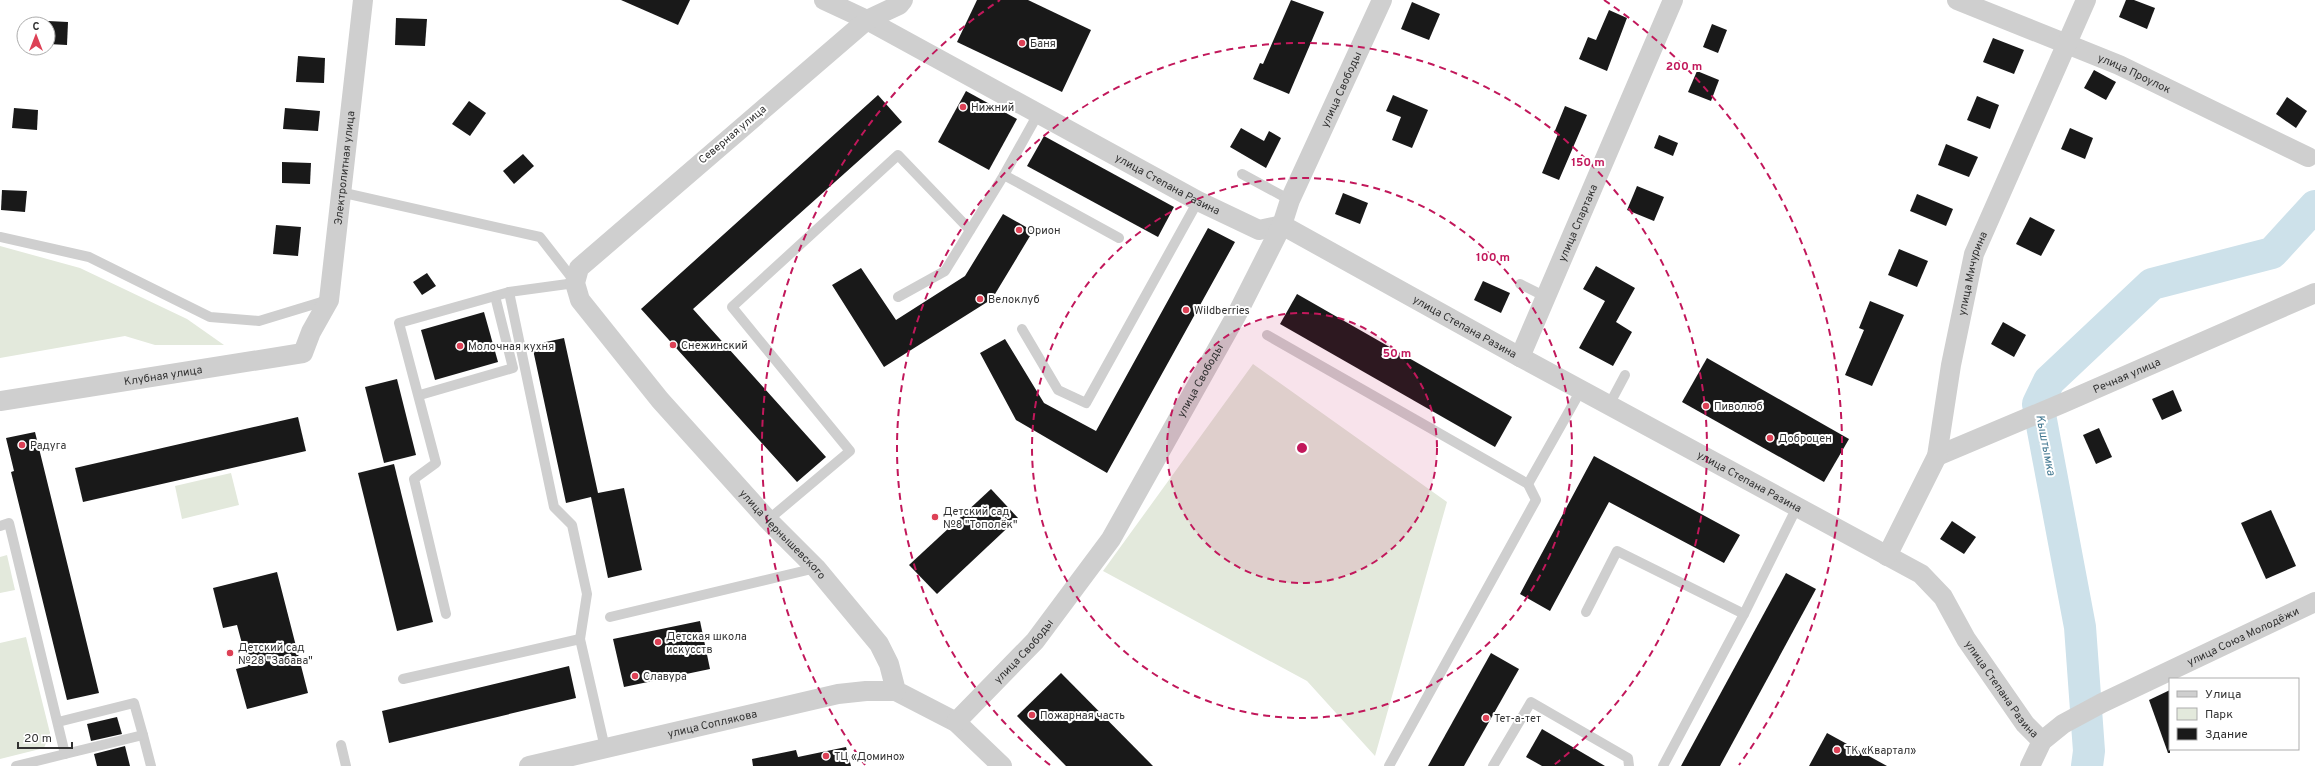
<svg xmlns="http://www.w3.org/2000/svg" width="2315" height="766" font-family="Overpass,sans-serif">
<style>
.green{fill:#e3e9dc}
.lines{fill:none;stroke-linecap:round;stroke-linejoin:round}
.river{stroke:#cde1ea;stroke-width:32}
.building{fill:#191919}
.service{stroke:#cfcfcf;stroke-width:10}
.minor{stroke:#cfcfcf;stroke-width:20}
.ring{fill:none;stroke:#c2185b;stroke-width:2;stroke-dasharray:7 5}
.poi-dot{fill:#dd4156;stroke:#fff;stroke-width:1.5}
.labels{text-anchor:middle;stroke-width:4;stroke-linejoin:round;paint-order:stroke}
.poi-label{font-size:11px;fill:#323232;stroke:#fff;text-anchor:start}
.street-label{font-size:11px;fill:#323232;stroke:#fff}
.water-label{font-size:12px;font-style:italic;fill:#437891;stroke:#fff}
.centre{fill:#c2185b;stroke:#fff;stroke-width:2}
.ring-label{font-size:12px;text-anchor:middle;font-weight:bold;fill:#c2185b;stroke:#fff;stroke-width:4;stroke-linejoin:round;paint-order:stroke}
</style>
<rect width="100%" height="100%" fill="#fff"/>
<g class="green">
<polygon points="0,246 80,268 187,319 224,345 155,345 125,336 0,358"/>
<polygon points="1253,364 1447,502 1375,756 1307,681 1103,571"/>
<polygon points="231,473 239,505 182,519 175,486"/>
<polygon points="7,555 15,590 0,593 0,557"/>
<polygon points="26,637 50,733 44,748 0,759 0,643"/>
</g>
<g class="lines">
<polyline class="river" points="2087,766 2089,751 2080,627 2038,404 2049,381 2152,284 2272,253 2315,206"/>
</g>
<g class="building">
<polygon points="621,0 690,0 678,25"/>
<polygon points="977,0 1028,0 1091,30 1062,92 957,42"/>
<polygon points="1291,0 1324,12 1289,94 1253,79 1260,63 1263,64"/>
<polygon points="2126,0 2134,0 2155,8 2147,29 2119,17"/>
<polygon points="1412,2 1440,14 1429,40 1401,29"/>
<polygon points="1609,10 1627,18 1607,71 1579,59 1588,37 1596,40"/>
<polygon points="396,18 427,19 425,46 395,45"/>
<polygon points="48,21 68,22 67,45 48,44"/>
<polygon points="1712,24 1727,30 1718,53 1703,47"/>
<polygon points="1993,38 2024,50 2014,74 1983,62"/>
<polygon points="298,56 325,58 324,83 296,82"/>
<polygon points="2094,70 2116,82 2106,100 2084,88"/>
<polygon points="1697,71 1719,80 1711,101 1688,92"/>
<polygon points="966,91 1017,119 989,170 938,142"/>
<polygon points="878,95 902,122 693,309 826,457 797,482 641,309"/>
<polygon points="1393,95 1428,110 1412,148 1392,140 1401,117 1386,111"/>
<polygon points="1977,96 1999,105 1990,129 1967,120"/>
<polygon points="2287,97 2307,111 2296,128 2276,114"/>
<polygon points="469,101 486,113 470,136 452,124"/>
<polygon points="1565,106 1587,115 1559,180 1542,173 1558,134 1554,133"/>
<polygon points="14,108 38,110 37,130 12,128"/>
<polygon points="285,108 320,111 318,131 283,129"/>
<polygon points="1241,128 1264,141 1269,131 1281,138 1266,168 1230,147"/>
<polygon points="2070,128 2093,138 2085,159 2061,149"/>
<polygon points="1659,135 1678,143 1673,156 1654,148"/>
<polygon points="1044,136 1174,207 1158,237 1027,166"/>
<polygon points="1946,144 1978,157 1969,177 1938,165"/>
<polygon points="523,154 534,166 514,184 503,171"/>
<polygon points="282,162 311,163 310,184 282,183"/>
<polygon points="1637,186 1664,197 1654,221 1627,210"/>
<polygon points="2,190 27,191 25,212 1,210"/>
<polygon points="1343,193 1368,203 1360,224 1335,214"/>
<polygon points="1917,194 1953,209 1946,226 1910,211"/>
<polygon points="1003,214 1033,231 992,299 884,367 832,285 861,268 896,320 965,276"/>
<polygon points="2030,217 2055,230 2041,256 2016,244"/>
<polygon points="276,225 301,227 298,256 273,254"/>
<polygon points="1208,228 1235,242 1107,473 1016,420 980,353 1005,339 1044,403 1096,431"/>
<polygon points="1899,249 1928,261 1917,287 1888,275"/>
<polygon points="1596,266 1635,288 1616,322 1632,332 1613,366 1579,348 1605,301 1583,289"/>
<polygon points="427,273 436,286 422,295 413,282"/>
<polygon points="1483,281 1510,293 1501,313 1474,300"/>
<polygon points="1297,294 1512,417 1495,447 1280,324"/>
<polygon points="1870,301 1904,315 1872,386 1845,375 1864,330 1859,328"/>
<polygon points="484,312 498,362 435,380 421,330"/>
<polygon points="2003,322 2026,335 2014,357 1991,344"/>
<polygon points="564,338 598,493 624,488 642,570 608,578 591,497 566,503 532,345"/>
<polygon points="1707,358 1849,439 1824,482 1682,402"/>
<polygon points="397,379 416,455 384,463 365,387"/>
<polygon points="2173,390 2182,411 2162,420 2152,399"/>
<polygon points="298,417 306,451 83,502 75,468"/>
<polygon points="2099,428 2112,457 2096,464 2083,435"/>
<polygon points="35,432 99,693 67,700 11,472 14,471 6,438"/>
<polygon points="1594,456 1740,535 1724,563 1609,502 1550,611 1520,594"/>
<polygon points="394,464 433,622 397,631 358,473"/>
<polygon points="991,489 1018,518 937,594 909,565"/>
<polygon points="2271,510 2296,566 2266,579 2241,523"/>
<polygon points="1952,521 1976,537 1964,554 1940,539"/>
<polygon points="277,572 308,693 247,709 236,669 248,666 237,625 223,628 213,588"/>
<polygon points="1786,573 1816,589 1720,766 1681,766"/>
<polygon points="700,621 710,669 624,687 613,639"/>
<polygon points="1491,653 1519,669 1464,766 1428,766"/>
<polygon points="569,666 576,698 389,743 382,711"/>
<polygon points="1061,673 1153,766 1066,766 1017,716"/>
<polygon points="2170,690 2170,753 2168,753 2149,700"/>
<polygon points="117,717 122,734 91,741 87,724"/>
<polygon points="1542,729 1605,766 1542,766 1526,757"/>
<polygon points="1827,733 1887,766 1809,766"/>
<polygon points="125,746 130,766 97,766 94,754"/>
<polygon points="846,747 851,766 753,766 752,759 796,750 798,757"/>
</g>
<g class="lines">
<g class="service">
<polyline points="1038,114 1004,175 1119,238"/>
<polyline points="1242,174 1290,200"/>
<polyline points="340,192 540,237 575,282"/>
<polyline points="0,237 89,257 210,317 259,321 328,300"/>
<polyline points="1520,284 1548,298"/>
<polyline points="509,292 554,507 572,525 587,594 580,639 605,748"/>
<polyline points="898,297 945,271 1004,175"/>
<polyline points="1022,329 1058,390 1086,403 1198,201"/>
<polyline points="1267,335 1528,484 1581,390"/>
<polyline points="420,395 513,368 495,296"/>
<polyline points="1609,405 1625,375"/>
<polyline points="768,520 850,451 732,307 898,155 970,230"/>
<polyline points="0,526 9,523 65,754 143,735 151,766"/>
<polyline points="1586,612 1617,551 1744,614"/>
<polyline points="446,614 414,479 436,463 399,323 509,292 575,283"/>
<polyline points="610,617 816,568"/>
<polyline points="403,679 580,639"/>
<polyline points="58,722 134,703 143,735"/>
<polyline points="341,745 346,766"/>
<polyline points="16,766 65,754"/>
<polyline points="1389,766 1536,500 1528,484"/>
<polyline points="1493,766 1531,702 1628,758 1629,766"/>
<polyline points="1663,766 1744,614 1797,507"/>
</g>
<g class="minor">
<path id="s1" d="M824 0 867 20 1198 201 1259 230 1282 225 1520 357 1921 574 1943 597 1966 639 2025 724 2042 741"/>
<path id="s2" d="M903 0 899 5 867 20 579 268 575 283 580 300 660 400 768 520 816 568 879 644 889 664 896 691 956 722 1002 766"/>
<path id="s3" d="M1957 0 2119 65 2308 157"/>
<path id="s4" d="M1520 357 1673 0"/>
<path id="s5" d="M0 401 303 353 311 332 329 300 363 0"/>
<path id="s6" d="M1937 456 2063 403 2315 293"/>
<path id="s7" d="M1887 556 1937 456 1951 365 1974 254 2086 0"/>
<path id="s8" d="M956 722 1035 641 1111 539 1237 314 1282 225 1290 200 1382 0"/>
<path id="s9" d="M529 766 838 694 866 691H896"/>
<path id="s10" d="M2030 766 2042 741 2063 724 2102 703 2315 602"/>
</g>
</g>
<circle cx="1302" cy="448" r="135" fill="#c2185b" fill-opacity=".12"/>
<g class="ring">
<circle cx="1302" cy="448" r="135"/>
<circle cx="1302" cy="448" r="270"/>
<path d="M1050 765A405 405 0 1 1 1554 765"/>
<path d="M865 765A540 540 0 0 1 1000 0M1604 0A540 540 0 0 1 1739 765"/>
</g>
<g class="poi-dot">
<circle cx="1022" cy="43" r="4"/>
<circle cx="963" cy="107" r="4"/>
<circle cx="1019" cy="230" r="4"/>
<circle cx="980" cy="299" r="4"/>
<circle cx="1186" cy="310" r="4"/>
<circle cx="673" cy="345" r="4"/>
<circle cx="460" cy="346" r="4"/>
<circle cx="1706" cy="406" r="4"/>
<circle cx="1770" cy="438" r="4"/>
<circle cx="22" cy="445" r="4"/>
<circle cx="935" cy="517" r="4"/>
<circle cx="658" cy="642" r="4"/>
<circle cx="230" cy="653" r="4"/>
<circle cx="635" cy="676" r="4"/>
<circle cx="1032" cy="715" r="4"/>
<circle cx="1486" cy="718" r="4"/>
<circle cx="1837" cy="750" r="4"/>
<circle cx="826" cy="756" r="4"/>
</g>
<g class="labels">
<g class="poi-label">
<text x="1030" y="47">Баня</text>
<text x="971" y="111">Нижний</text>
<text x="1027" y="234">Орион</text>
<text x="988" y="303">Велоклуб</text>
<text x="1194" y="314">Wildberries</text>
<text x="681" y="349">Снежинский</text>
<text x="468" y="350">Молочная кухня</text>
<text x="1714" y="410">Пиволюб</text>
<text x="1778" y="442">Доброцен</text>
<text x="30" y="449">Радуга</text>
<text x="943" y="515">Детский сад<tspan x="943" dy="13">№8 "Тополёк"</tspan></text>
<text x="666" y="640">Детская школа<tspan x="666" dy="13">искусств</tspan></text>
<text x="238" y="651">Детский сад<tspan x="238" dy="13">№28 "Забава"</tspan></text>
<text x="643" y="680">Славура</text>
<text x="1040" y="719">Пожарная часть</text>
<text x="1494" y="722">Тет-а-тет</text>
<text x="1845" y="754">ТК «Квартал»</text>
<text x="834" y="760">ТЦ «Домино»</text>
</g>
<g class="street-label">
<text dy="4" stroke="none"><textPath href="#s3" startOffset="192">улица Проулок</textPath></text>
<text dy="4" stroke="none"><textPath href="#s8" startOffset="746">улица Свободы</textPath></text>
<text transform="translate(732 134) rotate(-40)" y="4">Северная улица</text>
<text dy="4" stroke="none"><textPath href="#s5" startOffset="499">Электролитная улица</textPath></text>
<text dy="4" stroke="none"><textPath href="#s1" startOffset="390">улица Степана Разина</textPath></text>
<text dy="4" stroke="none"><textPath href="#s4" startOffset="146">улица Спартака</textPath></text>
<text dy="4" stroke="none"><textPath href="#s7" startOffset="298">улица Мичурина</textPath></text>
<text dy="4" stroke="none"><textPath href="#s1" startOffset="725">улица Степана Разина</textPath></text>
<text dy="4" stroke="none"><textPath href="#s5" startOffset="165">Клубная улица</textPath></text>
<text dy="4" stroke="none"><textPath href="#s6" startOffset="206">Речная улица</textPath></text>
<text dy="4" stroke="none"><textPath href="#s8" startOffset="422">улица Свободы</textPath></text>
<text dy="4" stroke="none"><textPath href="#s1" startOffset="1049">улица Степана Разина</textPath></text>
<text dy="4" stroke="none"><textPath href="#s2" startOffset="765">улица Чернышевского</textPath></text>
<text dy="4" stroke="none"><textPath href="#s10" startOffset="255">улица Союз Молодёжи</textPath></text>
<text dy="4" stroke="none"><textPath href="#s8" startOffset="98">улица Свободы</textPath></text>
<text dy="4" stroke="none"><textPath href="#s1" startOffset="1385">улица Степана Разина</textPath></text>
<text dy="4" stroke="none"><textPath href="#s9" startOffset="188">улица Соплякова</textPath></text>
</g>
<g class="water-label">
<text transform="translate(2046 445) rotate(79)" y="4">Кыштымка</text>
</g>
</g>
<circle cx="1302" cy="448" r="6" class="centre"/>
<g class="ring-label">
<text x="1684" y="70">200 m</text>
<text x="1588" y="166">150 m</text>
<text x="1493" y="261">100 m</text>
<text x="1397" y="357">50 m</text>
</g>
<rect x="2169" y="678" width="130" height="72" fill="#ffffff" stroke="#adadad"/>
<rect x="2177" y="691" width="20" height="6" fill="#cfcfcf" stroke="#adadad"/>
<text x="2205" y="698" font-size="12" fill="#323232">Улица</text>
<rect x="2177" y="708" width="20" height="12" fill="#e3e9dc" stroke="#adadad"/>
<text x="2205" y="718" font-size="12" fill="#323232">Парк</text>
<rect x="2177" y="728" width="20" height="12" fill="#191919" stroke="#adadad"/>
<text x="2205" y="738" font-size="12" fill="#323232">Здание</text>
<g transform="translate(36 36)"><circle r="19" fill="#ffffff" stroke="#adadad"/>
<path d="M0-3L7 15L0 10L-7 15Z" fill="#dd4156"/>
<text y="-6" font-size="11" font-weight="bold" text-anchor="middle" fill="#323232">С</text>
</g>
<path d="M18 742v6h54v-6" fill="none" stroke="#323232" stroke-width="2"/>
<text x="24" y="742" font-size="12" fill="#323232" stroke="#ffffff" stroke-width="3" paint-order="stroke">20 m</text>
</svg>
